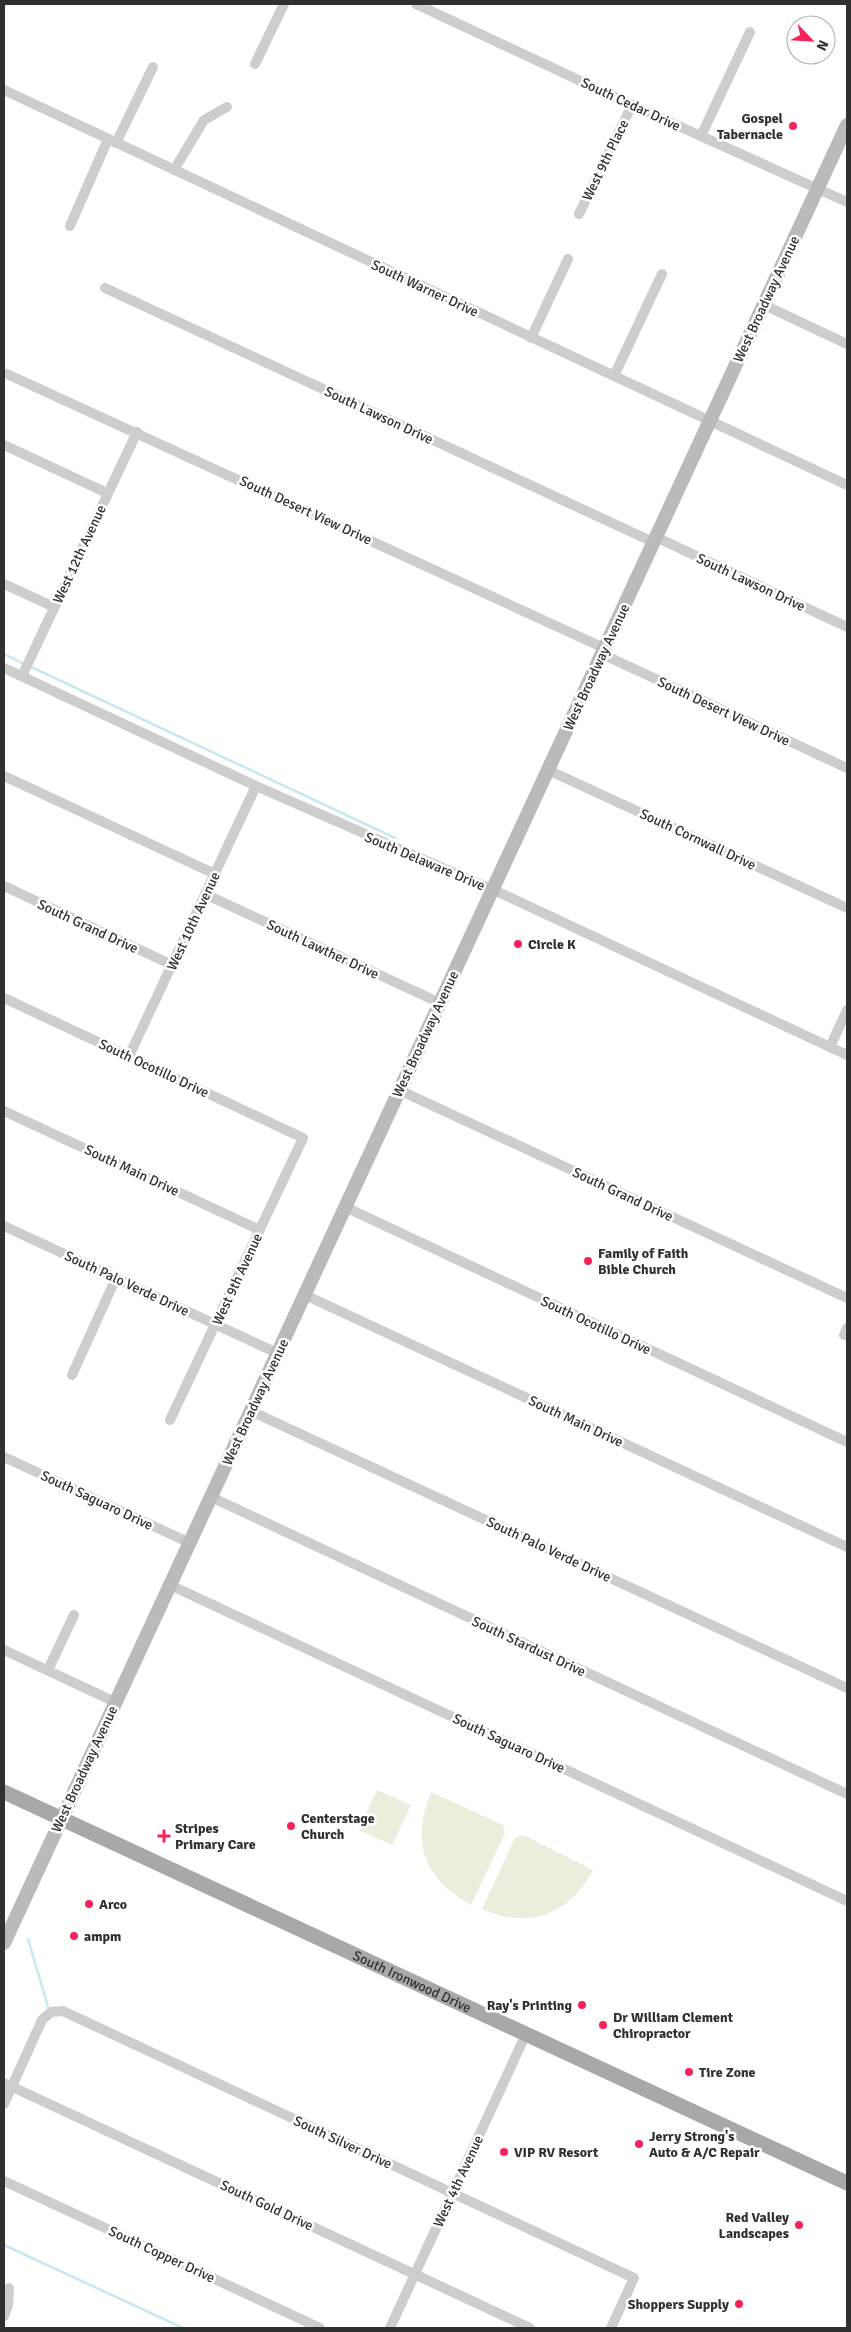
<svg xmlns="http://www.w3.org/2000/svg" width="851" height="2332" font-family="Signika,sans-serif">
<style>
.green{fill:#eaeedd}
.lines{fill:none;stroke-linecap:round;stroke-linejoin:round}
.stream{stroke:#c7e8f0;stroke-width:2.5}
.street{stroke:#cdcdcd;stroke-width:10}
.secondary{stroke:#bababa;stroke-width:14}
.primary{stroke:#a8a8a8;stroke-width:15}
.poi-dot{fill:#f72259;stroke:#fff;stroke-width:2}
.labels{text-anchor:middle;stroke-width:5;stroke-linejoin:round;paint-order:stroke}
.street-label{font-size:14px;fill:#303030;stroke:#fff}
.poi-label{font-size:14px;font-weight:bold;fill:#303030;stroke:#fff;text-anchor:start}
</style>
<rect width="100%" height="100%" fill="#fff"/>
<g class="green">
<polygon points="377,1790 411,1805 392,1845 359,1830"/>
<path d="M431 1792 503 1825 505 1833 471 1905C423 1878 411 1843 431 1792Z"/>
<path d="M523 1835 593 1870C569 1915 529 1930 482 1909L515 1838Z"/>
</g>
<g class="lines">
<g class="stream">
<polyline points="4,654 24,664"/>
<polyline points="29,666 395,838"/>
<polyline points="28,1939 48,2007"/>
<polyline points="4,2245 183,2328"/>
</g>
<g class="street">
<polyline points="416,4 632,105 847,202"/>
<polyline points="255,64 284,4"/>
<polyline points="4,90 847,485"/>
<polyline points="701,136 750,32"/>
<polyline points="116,143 153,67"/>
<polyline points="174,170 204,120 227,107"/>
<polyline points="579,214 632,105"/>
<polyline points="70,226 108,139"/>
<polyline points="105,288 653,542"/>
<polyline points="764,305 847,344"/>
<polyline points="531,338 568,259"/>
<polyline points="7,374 604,648"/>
<polyline points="614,376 662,274"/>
<polyline points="4,445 107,493"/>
<polyline points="656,537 847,627"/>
<polyline points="4,584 54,607"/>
<polyline points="602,654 847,768"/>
<polyline points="4,668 256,786 509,897 847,1055"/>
<polyline points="22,676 137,432"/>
<polyline points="548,770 847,908"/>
<polyline points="4,776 215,874"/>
<polyline points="4,886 172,965"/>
<polyline points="205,894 440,1003"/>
<polyline points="4,998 303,1138 170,1420"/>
<polyline points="830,1047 847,1010"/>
<polyline points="129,1056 256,786"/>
<polyline points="399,1090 847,1298"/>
<polyline points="4,1111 260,1230"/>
<polyline points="345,1207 847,1442"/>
<polyline points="4,1226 277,1353"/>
<polyline points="305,1295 847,1547"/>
<polyline points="844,1335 847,1328"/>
<polyline points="72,1375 116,1278"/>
<polyline points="251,1411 847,1688"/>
<polyline points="4,1457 190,1543"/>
<polyline points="211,1497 847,1794"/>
<polyline points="170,1585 847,1901"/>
<polyline points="4,1650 115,1702"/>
<polyline points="48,1670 74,1615"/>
<polyline points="4,2083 530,2328"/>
<polyline points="4,2104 42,2020 51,2012 63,2011 634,2278 611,2328"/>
<polyline points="4,2181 320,2328"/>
<polyline points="4,2316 8,2305 9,2288"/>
<polyline points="390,2328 526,2034"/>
</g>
<polyline class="secondary" points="4,1943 847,125"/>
<path class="primary" id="s1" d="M4 1792 847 2183"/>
</g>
<g class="poi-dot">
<circle cx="793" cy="126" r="5"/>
<circle cx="518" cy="944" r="5"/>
<circle cx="588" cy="1261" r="5"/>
<circle cx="291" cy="1826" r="5"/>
<path d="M161.5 1828.5h5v5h5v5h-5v5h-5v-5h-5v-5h5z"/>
<circle cx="89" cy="1904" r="5"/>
<circle cx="74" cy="1936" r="5"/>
<circle cx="582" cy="2005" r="5"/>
<circle cx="603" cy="2025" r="5"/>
<circle cx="689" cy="2072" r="5"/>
<circle cx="639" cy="2144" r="5"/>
<circle cx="504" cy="2152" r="5"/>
<circle cx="799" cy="2225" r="5"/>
<circle cx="739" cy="2304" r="5"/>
</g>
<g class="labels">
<g class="street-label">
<text transform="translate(631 104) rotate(25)" y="5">South Cedar Drive</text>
<text transform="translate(605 160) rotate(-64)" y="5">West 9th Place</text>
<text transform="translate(425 288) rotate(25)" y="5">South Warner Drive</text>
<text transform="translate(766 299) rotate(-65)" y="5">West Broadway Avenue</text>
<text transform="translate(379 415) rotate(25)" y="5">South Lawson Drive</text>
<text transform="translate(306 510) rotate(25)" y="5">South Desert View Drive</text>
<text transform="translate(79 554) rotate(-65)" y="5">West 12th Avenue</text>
<text transform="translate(751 582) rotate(25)" y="5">South Lawson Drive</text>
<text transform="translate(596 667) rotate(-65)" y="5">West Broadway Avenue</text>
<text transform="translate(724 711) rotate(25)" y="5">South Desert View Drive</text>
<text transform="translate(698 839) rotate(25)" y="5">South Cornwall Drive</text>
<text transform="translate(425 861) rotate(23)" y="5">South Delaware Drive</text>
<text transform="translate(193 921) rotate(-65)" y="5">West 10th Avenue</text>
<text transform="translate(88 926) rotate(25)" y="5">South Grand Drive</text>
<text transform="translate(323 949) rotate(25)" y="5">South Lawther Drive</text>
<text transform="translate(425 1034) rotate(-65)" y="5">West Broadway Avenue</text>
<text transform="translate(154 1068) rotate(25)" y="5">South Ocotillo Drive</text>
<text transform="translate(132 1170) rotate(25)" y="5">South Main Drive</text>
<text transform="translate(623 1194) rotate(25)" y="5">South Grand Drive</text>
<text transform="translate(237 1279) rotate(-65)" y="5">West 9th Avenue</text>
<text transform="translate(127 1283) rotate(25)" y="5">South Palo Verde Drive</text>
<text transform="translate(596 1325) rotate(25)" y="5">South Ocotillo Drive</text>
<text transform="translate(255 1402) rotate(-65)" y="5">West Broadway Avenue</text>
<text transform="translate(576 1421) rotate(25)" y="5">South Main Drive</text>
<text transform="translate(97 1500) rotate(25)" y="5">South Saguaro Drive</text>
<text transform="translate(549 1549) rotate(25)" y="5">South Palo Verde Drive</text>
<text transform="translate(529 1646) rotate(25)" y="5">South Stardust Drive</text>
<text transform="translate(509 1743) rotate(25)" y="5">South Saguaro Drive</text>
<text transform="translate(84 1769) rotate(-65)" y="5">West Broadway Avenue</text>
<text dy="5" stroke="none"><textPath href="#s1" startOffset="450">South Ironwood Drive</textPath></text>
<text transform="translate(343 2142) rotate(25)" y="5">South Silver Drive</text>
<text transform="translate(458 2181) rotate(-65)" y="5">West 4th Avenue</text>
<text transform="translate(267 2205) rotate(25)" y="5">South Gold Drive</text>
<text transform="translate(162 2254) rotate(25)" y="5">South Copper Drive</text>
</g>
<g class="poi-label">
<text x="783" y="123" text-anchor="end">Gospel<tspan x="783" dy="16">Tabernacle</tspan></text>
<text x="528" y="949">Circle K</text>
<text x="598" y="1258">Family of Faith<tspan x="598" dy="16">Bible Church</tspan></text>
<text x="301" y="1823">Centerstage<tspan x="301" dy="16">Church</tspan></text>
<text x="175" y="1833">Stripes<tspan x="175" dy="16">Primary Care</tspan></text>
<text x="99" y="1909">Arco</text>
<text x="84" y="1941">ampm</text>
<text x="572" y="2010" text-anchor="end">Ray's Printing</text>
<text x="613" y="2022">Dr William Clement<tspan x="613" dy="16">Chiropractor</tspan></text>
<text x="699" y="2077">Tire Zone</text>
<text x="649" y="2141">Jerry Strong's<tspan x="649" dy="16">Auto &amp; A/C Repair</tspan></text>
<text x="514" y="2157">VIP RV Resort</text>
<text x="789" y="2222" text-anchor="end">Red Valley<tspan x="789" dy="16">Landscapes</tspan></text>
<text x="729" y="2309" text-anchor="end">Shoppers Supply</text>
</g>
</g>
<rect width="851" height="2332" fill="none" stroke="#303030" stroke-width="10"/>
<g transform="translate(811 40) rotate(115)"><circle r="24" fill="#ffffff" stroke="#acacac"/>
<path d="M0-4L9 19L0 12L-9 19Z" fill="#f72259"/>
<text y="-8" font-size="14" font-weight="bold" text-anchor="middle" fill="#303030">N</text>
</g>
</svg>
